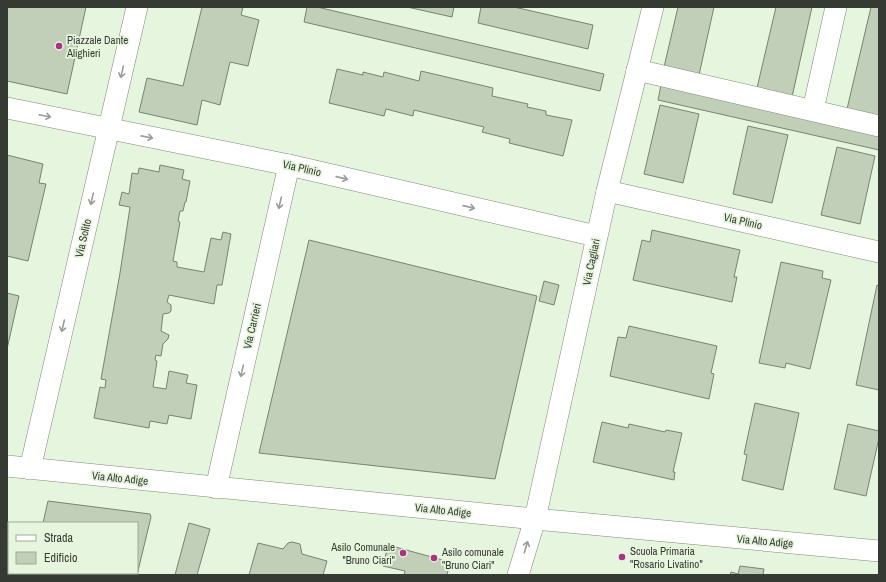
<svg xmlns="http://www.w3.org/2000/svg" width="886" height="582" font-family="'Archivo Narrow',sans-serif">
<style>
.building{fill:#c1cfb8;stroke:#77846f}
.lines{fill:none;stroke-linecap:round;stroke-linejoin:round}
.minor-casing{stroke:#7e8c76;stroke-width:22}
.minor{stroke:#fff;stroke-width:21}
.oneway{stroke:#9a9d98}
.poi-dot{fill:#ac3183;stroke:#e6f5dd;stroke-width:1.5}
.labels{text-anchor:middle;stroke-width:3.5;stroke-linejoin:round;paint-order:stroke}
.poi-label{font-size:11px;fill:#353b32;stroke:#e6f5dd;text-anchor:start}
.street-label{font-size:11px;fill:#353b32;stroke:#e6f5dd}
</style>
<rect width="100%" height="100%" fill="#e6f5dd"/>
<g class="building">
<polygon points="7,7 86,7 67,94 7,81"/>
<polygon points="202,7 243,7 241,15 259,20 248,66 230,62 220,105 202,100 197,125 139,112 147,78 183,86"/>
<polygon points="307,7 317,7 604,74 600,91 304,22"/>
<polygon points="407,7 454,7 452,17"/>
<polygon points="481,7 514,7 593,25 588,49 478,23"/>
<polygon points="678,7 714,7 699,75 664,67"/>
<polygon points="776,7 812,7 792,97 757,88"/>
<polygon points="871,7 879,7 879,117 847,109"/>
<polygon points="337,69 363,75 363,72 383,77 384,72 419,81 421,71 493,88 492,96 528,104 527,107 546,111 546,115 572,120 563,156 509,143 510,139 482,132 484,127 414,110 413,116 386,109 384,116 329,103"/>
<polygon points="661,85 879,135 879,150 658,100"/>
<polygon points="660,105 699,114 683,183 644,174"/>
<polygon points="748,126 788,135 772,203 733,194"/>
<polygon points="837,147 875,156 860,224 821,215"/>
<polygon points="7,155 43,164 39,183 46,184 28,261 7,256"/>
<polygon points="160,165 184,170 182,179 190,181 186,202 185,202 183,211 180,211 178,221 180,222 173,261 177,262 177,267 204,272 211,238 221,240 223,232 231,234 222,285 217,285 214,304 169,295 167,302 171,305 171,311 169,313 163,314 161,331 169,335 168,339 163,344 161,356 156,355 155,360 157,361 153,387 166,389 169,371 188,375 186,383 197,385 191,419 169,415 167,424 150,421 149,428 94,418 100,387 105,388 106,380 101,379 120,273 130,207 119,205 122,192 129,194 132,173 138,174 139,168 159,172"/>
<polygon points="652,230 740,250 734,277 737,277 732,302 633,280 642,240 650,242"/>
<polygon points="309,240 537,296 495,479 259,453"/>
<polygon points="781,262 823,271 822,278 831,280 810,369 786,363 785,368 759,363"/>
<polygon points="544,281 559,285 554,305 539,301"/>
<polygon points="877,285 879,286 879,390 856,385"/>
<polygon points="7,293 19,296 7,349"/>
<polygon points="629,326 717,346 711,373 714,374 709,399 610,376 618,337 626,338"/>
<polygon points="755,403 799,413 783,490 742,480 747,455 744,454"/>
<polygon points="602,422 628,428 629,424 665,432 666,430 682,433 673,472 675,472 674,480 593,462"/>
<polygon points="848,424 879,431 879,438 866,496 834,489"/>
<polygon points="48,501 150,514 151,517 137,575 40,575 32,573 137,573 137,523 43,523"/>
<polygon points="189,523 210,529 197,575 175,575"/>
<polygon points="292,542 300,544 302,554 327,561 323,575 249,575 258,543 283,549 288,543"/>
<polygon points="388,545 450,562 447,575 404,575 405,571 383,566"/>
<polygon points="7,547 9,548 9,568 7,568"/>
<polygon points="740,566 764,569 763,575 730,575 731,572 738,574"/>
</g>
<g class="lines">
<g class="minor-casing">
<g id="minor">
<polyline points="637,70 879,126"/>
<polyline points="7,108 289,165 596,236"/>
<polyline points="813,110 836,7"/>
<polyline points="607,191 879,252"/>
<polyline points="7,466 535,519 879,551"/>
<polyline points="30,469 137,7"/>
<polyline points="216,488 289,165"/>
<polyline points="518,575 535,519 607,191 653,7"/>
</g>
</g>
<use href="#minor" class="minor"/>
</g>
<defs><path id="oneway-shaft" d="M-6 0H5M1.5-3L5.5 0L1.5 3" fill="none" stroke-width="1.6" stroke-linecap="round" stroke-linejoin="round"/></defs>
<g class="oneway">
<use href="#oneway-shaft" transform="translate(122 72) rotate(103)"/>
<use href="#oneway-shaft" transform="translate(45 116) rotate(12)"/>
<use href="#oneway-shaft" transform="translate(147 137) rotate(11)"/>
<use href="#oneway-shaft" transform="translate(342 178) rotate(13)"/>
<use href="#oneway-shaft" transform="translate(92 199) rotate(103)"/>
<use href="#oneway-shaft" transform="translate(280 203) rotate(103)"/>
<use href="#oneway-shaft" transform="translate(469 207) rotate(13)"/>
<use href="#oneway-shaft" transform="translate(63 326) rotate(103)"/>
<use href="#oneway-shaft" transform="translate(242 371) rotate(103)"/>
<use href="#oneway-shaft" transform="translate(526 547) rotate(-73)"/>
</g>
<g class="poi-dot">
<circle cx="59" cy="46" r="4"/>
<circle cx="403" cy="553" r="4"/>
<circle cx="622" cy="557" r="4"/>
<circle cx="434" cy="558" r="4"/>
</g>
<g class="labels">
<g class="poi-label">
<text x="67" y="44">Piazzale Dante<tspan x="67" dy="13">Alighieri</tspan></text>
<text x="395" y="551" text-anchor="end">Asilo Comunale<tspan x="395" dy="13">"Bruno Ciari"</tspan></text>
<text x="630" y="555">Scuola Primaria<tspan x="630" dy="13">"Rosario Livatino"</tspan></text>
<text x="442" y="556">Asilo comunale<tspan x="442" dy="13">"Bruno Ciari"</tspan></text>
</g>
<g class="street-label">
<text transform="translate(302 168) rotate(13)" y="4">Via Plinio</text>
<text transform="translate(743 221) rotate(13)" y="4">Via Plinio</text>
<text transform="translate(83 238) rotate(-77)" y="4">Via Solìto</text>
<text transform="translate(591 262) rotate(-78)" y="4">Via Cagliari</text>
<text transform="translate(252 326) rotate(-77)" y="4">Via Carrieri</text>
<text transform="translate(120 478) rotate(6)" y="4">Via Alto Adige</text>
<text transform="translate(443 510) rotate(6)" y="4">Via Alto Adige</text>
<text transform="translate(765 541) rotate(5)" y="4">Via Alto Adige</text>
</g>
</g>
<rect width="886" height="582" fill="none" stroke="#353b32" stroke-width="16"/>
<rect x="8" y="522" width="130" height="52" fill="#e6f5dd" stroke="#9fab99"/>
<rect x="16" y="535" width="20" height="6" fill="#ffffff" stroke="#9fab99"/>
<text x="44" y="542" font-size="12" fill="#353b32">Strada</text>
<rect x="16" y="552" width="20" height="12" fill="#c1cfb8" stroke="#9fab99"/>
<text x="44" y="562" font-size="12" fill="#353b32">Edificio</text>
</svg>
